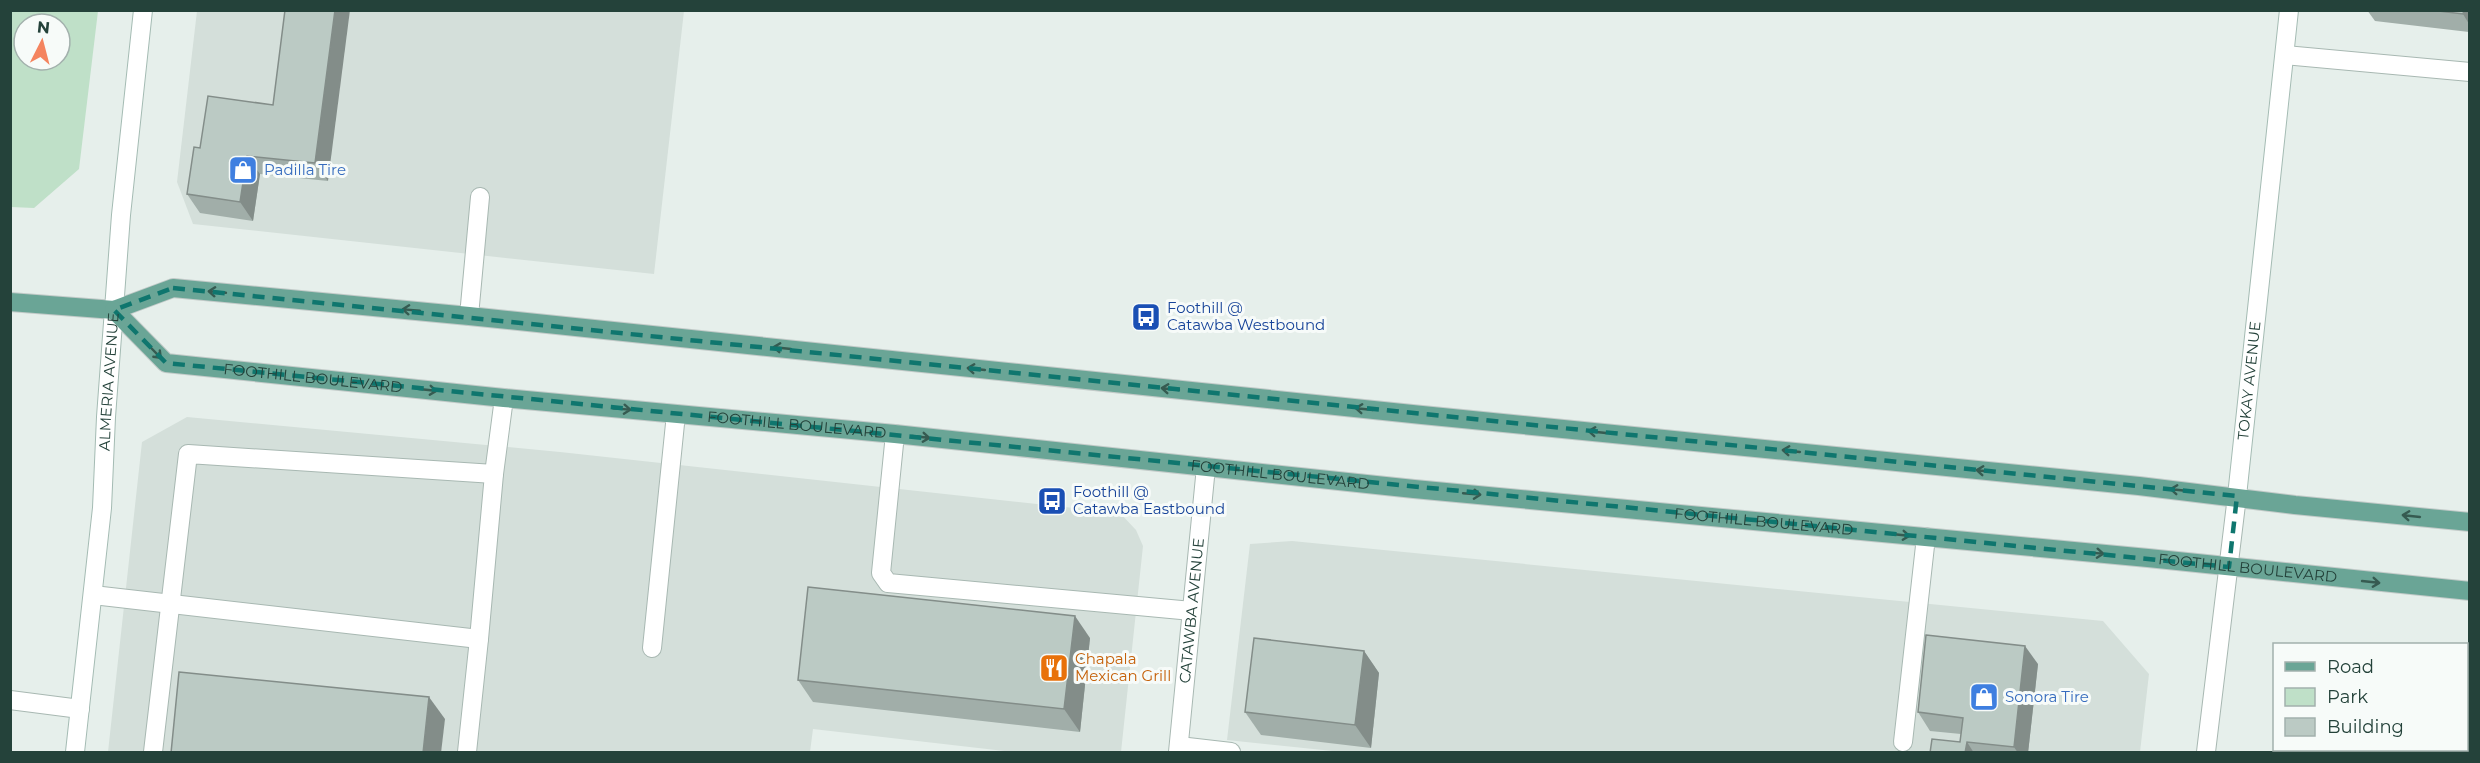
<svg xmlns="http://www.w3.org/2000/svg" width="2480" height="763" font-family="Montserrat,sans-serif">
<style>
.built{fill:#d4dfda}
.green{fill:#bfe0c8;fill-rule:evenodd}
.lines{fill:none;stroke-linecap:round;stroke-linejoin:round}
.lane-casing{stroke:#a8b8b2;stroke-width:20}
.street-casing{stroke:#a8b8b2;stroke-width:20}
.secondary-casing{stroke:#a4bbb3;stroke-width:20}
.primary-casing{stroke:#c2cac8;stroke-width:20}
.lane{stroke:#fff;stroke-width:18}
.street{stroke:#fff;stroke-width:18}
.secondary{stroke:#fff;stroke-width:18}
.primary{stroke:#6aa596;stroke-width:18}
.wall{fill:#a1aea9}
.shaded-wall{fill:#838d89}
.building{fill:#bbcac4;stroke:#838d89;stroke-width:1.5}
.oneway{stroke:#365b51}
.marked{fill:none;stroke:#0f766e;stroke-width:4.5;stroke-dasharray:12 8;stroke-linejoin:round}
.labels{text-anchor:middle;stroke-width:6;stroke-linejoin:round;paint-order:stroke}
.shop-label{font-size:15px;fill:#366cbe;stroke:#f7fbf9;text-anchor:start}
.transit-label{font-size:15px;fill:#164399;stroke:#f7fbf9;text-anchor:start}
.street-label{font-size:15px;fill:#24423a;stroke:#f7fbf9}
.food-label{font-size:15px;fill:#c56008;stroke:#f7fbf9;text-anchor:start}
</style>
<rect width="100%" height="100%" fill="#e6efeb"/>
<g class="built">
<polygon points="197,11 684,11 654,274 193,224 177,182"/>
<polygon points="187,417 560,452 1120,513 1136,530 1143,546 1121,752 1013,752 813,729 810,752 108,752 142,442"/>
<polygon points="1292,541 2103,621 2149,674 2140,752 1342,752 1227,740 1250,544"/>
<polygon points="2467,690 2470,690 2469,752 2280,752 2280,750 2466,750"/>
</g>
<path class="green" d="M10 11H98L79 169 34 208 11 207ZM24 24H60V60H24Z"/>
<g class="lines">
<g class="lane-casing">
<g id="lane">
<polyline points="2285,55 2470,72"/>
<polyline points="469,316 480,197"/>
<polyline points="895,434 881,573 888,583 1192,611"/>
<polyline points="93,595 479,639 494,474"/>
<polyline points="652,648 676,414"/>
<polyline points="10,700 80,709"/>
<polyline points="1903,742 1926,537"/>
<polyline points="1179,746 1231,752"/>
<polyline points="153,752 188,454 494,474 504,398"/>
<polyline points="467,752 479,639"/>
</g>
</g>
<g class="street-casing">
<g id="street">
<path id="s1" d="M1178 752 1206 467"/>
<polyline points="2206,752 2237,496"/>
</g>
</g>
<g class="secondary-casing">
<g id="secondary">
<path id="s2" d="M2237 496 2289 10"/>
<path id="s3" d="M75 752 102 508 106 417 121 215 143 10"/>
</g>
</g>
<g class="primary-casing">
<g id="primary">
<polyline points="10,302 114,310 173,288 469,316 1422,415 2139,486 2295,505 2470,522"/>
<path id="s4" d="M114 310 166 363 504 398 895 434 1414 489 2148 558 2470 591"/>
</g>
</g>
<use href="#lane" class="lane"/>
<use href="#street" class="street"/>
<use href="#secondary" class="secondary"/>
<use href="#primary" class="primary"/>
</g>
<g class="wall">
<polygon points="285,10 328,181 260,174 253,221 200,213 187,194 273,105"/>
<polygon points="2367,10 2469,10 2469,32 2375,21"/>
<polygon points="1090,638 1080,732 813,702 798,680"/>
<polygon points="1364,651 1379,673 1371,748 1261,735 1245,712"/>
<polygon points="2038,664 2028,753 1930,753 1960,742 1961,734 1930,731 1918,712"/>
</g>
<g class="shaded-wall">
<polygon points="335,10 350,10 328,181 315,163"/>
<polygon points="2464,10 2469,10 2469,24 2463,14"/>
<polygon points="247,156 260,174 253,221 240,202"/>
<polygon points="1075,616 1090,638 1080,732 1064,709"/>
<polygon points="2025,646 2038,664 2028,753 2018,753 2014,747"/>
<polygon points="1364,651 1379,673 1371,748 1355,725"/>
<polygon points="429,697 445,719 441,753 423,753"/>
<polygon points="1967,742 1974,753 1965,753"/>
</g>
<g class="building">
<polygon points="285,10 335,10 315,163 247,156 240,202 187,194 194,147 200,148 208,96 273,105"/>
<polygon points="2430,10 2464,10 2463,14"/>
<polygon points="808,587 1075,616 1064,709 798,680"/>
<polygon points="1926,635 2025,646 2014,747 1967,742 1965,753 1930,753 1932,739 1960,742 1963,718 1918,712"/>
<polygon points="1254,638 1364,651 1355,725 1245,712"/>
<polygon points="179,672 429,697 423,753 171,753"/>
</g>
<defs><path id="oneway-shaft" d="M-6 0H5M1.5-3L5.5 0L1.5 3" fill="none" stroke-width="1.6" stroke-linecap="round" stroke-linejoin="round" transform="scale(1.5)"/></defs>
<g class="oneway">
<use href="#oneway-shaft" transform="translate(217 292) rotate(-175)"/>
<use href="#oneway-shaft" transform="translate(411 310) rotate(-175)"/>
<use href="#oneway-shaft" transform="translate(782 348) rotate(-174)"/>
<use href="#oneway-shaft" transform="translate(155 352) rotate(46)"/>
<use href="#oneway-shaft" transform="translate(976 369) rotate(-174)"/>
<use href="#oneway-shaft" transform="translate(1170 389) rotate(-174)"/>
<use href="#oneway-shaft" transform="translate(428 390) rotate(6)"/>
<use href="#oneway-shaft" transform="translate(622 409) rotate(5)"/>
<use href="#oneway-shaft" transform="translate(1364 409) rotate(-174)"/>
<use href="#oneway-shaft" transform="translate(1597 432) rotate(-174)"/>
<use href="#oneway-shaft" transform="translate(921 437) rotate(6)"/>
<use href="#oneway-shaft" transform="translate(1791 451) rotate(-174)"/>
<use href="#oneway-shaft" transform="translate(1985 471) rotate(-174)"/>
<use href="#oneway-shaft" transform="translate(2179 490) rotate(-174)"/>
<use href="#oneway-shaft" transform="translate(1472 494) rotate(5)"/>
<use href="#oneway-shaft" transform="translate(2411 516) rotate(-174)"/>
<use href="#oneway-shaft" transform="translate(1901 535) rotate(6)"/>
<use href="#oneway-shaft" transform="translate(2095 553) rotate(5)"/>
<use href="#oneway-shaft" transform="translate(2371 582) rotate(6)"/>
</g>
<path class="marked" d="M173 288 2237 496 2229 567 166 363 114 310Z"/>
<defs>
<g id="shop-square" transform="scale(1.5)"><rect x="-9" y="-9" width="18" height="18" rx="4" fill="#3f7fe0" stroke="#f7fbf9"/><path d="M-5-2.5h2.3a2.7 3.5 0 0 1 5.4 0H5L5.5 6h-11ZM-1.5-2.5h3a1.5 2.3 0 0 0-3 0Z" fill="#fff"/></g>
<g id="bus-square" transform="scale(1.5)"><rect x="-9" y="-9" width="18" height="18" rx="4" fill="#1a4fb4" stroke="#f7fbf9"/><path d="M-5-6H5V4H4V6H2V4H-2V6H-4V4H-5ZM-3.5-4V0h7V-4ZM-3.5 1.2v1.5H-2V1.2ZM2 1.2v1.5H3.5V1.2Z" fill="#fff"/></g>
<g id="restaurant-square" transform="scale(1.5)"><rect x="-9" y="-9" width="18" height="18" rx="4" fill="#e8710a" stroke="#f7fbf9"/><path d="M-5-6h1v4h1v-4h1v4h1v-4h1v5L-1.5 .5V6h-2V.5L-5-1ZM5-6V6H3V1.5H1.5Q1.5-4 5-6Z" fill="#fff"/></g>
</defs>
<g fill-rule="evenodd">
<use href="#shop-square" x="243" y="170"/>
<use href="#bus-square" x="1146" y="317"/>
<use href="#bus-square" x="1052" y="501"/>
<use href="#restaurant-square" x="1054" y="668"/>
<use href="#shop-square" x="1984" y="697"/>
</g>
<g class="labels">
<g class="shop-label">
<text x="264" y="175">Padilla Tire</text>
<text x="2005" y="702">Sonora Tire</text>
</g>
<g class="transit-label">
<text x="1167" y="313">Foothill @<tspan x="1167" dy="17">Catawba Westbound</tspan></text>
<text x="1073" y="497">Foothill @<tspan x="1073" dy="17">Catawba Eastbound</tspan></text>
</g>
<g class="street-label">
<text dy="5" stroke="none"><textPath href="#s4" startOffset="222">FOOTHILL BOULEVARD</textPath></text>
<text dy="5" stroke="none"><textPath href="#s3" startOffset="372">ALMERIA AVENUE</textPath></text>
<text dy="5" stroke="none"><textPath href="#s2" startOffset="116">TOKAY AVENUE</textPath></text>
<text dy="5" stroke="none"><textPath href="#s4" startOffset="708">FOOTHILL BOULEVARD</textPath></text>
<text dy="5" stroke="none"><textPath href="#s4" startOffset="1194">FOOTHILL BOULEVARD</textPath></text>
<text dy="5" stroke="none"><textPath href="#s4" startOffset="1680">FOOTHILL BOULEVARD</textPath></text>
<text dy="5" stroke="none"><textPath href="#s4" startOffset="2166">FOOTHILL BOULEVARD</textPath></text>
<text dy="5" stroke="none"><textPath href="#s1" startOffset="142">CATAWBA AVENUE</textPath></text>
</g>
<g class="food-label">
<text x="1075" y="664">Chapala<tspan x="1075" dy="17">Mexican Grill</tspan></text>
</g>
</g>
<rect width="2480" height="763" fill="none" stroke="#24423a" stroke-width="24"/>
<rect x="2273" y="643" width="195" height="108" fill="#f7fbf9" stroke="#a3b1ad" stroke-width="1.5"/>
<rect x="2285" y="662" width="30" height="9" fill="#6aa596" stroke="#a3b1ad" stroke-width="1.5"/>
<text x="2327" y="673" font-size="18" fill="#24423a">Road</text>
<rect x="2285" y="688" width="30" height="18" fill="#bfe0c8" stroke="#a3b1ad" stroke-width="1.5"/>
<text x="2327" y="703" font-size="18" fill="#24423a">Park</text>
<rect x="2285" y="718" width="30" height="18" fill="#bbcac4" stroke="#a3b1ad" stroke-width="1.5"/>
<text x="2327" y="733" font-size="18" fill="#24423a">Building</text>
<g transform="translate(42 42) rotate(6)"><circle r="28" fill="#f7fbf9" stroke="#a3b1ad" stroke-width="1.5"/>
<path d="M0-4.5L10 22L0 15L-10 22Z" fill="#f4845f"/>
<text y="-9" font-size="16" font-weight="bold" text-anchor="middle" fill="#24423a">N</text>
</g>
</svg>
